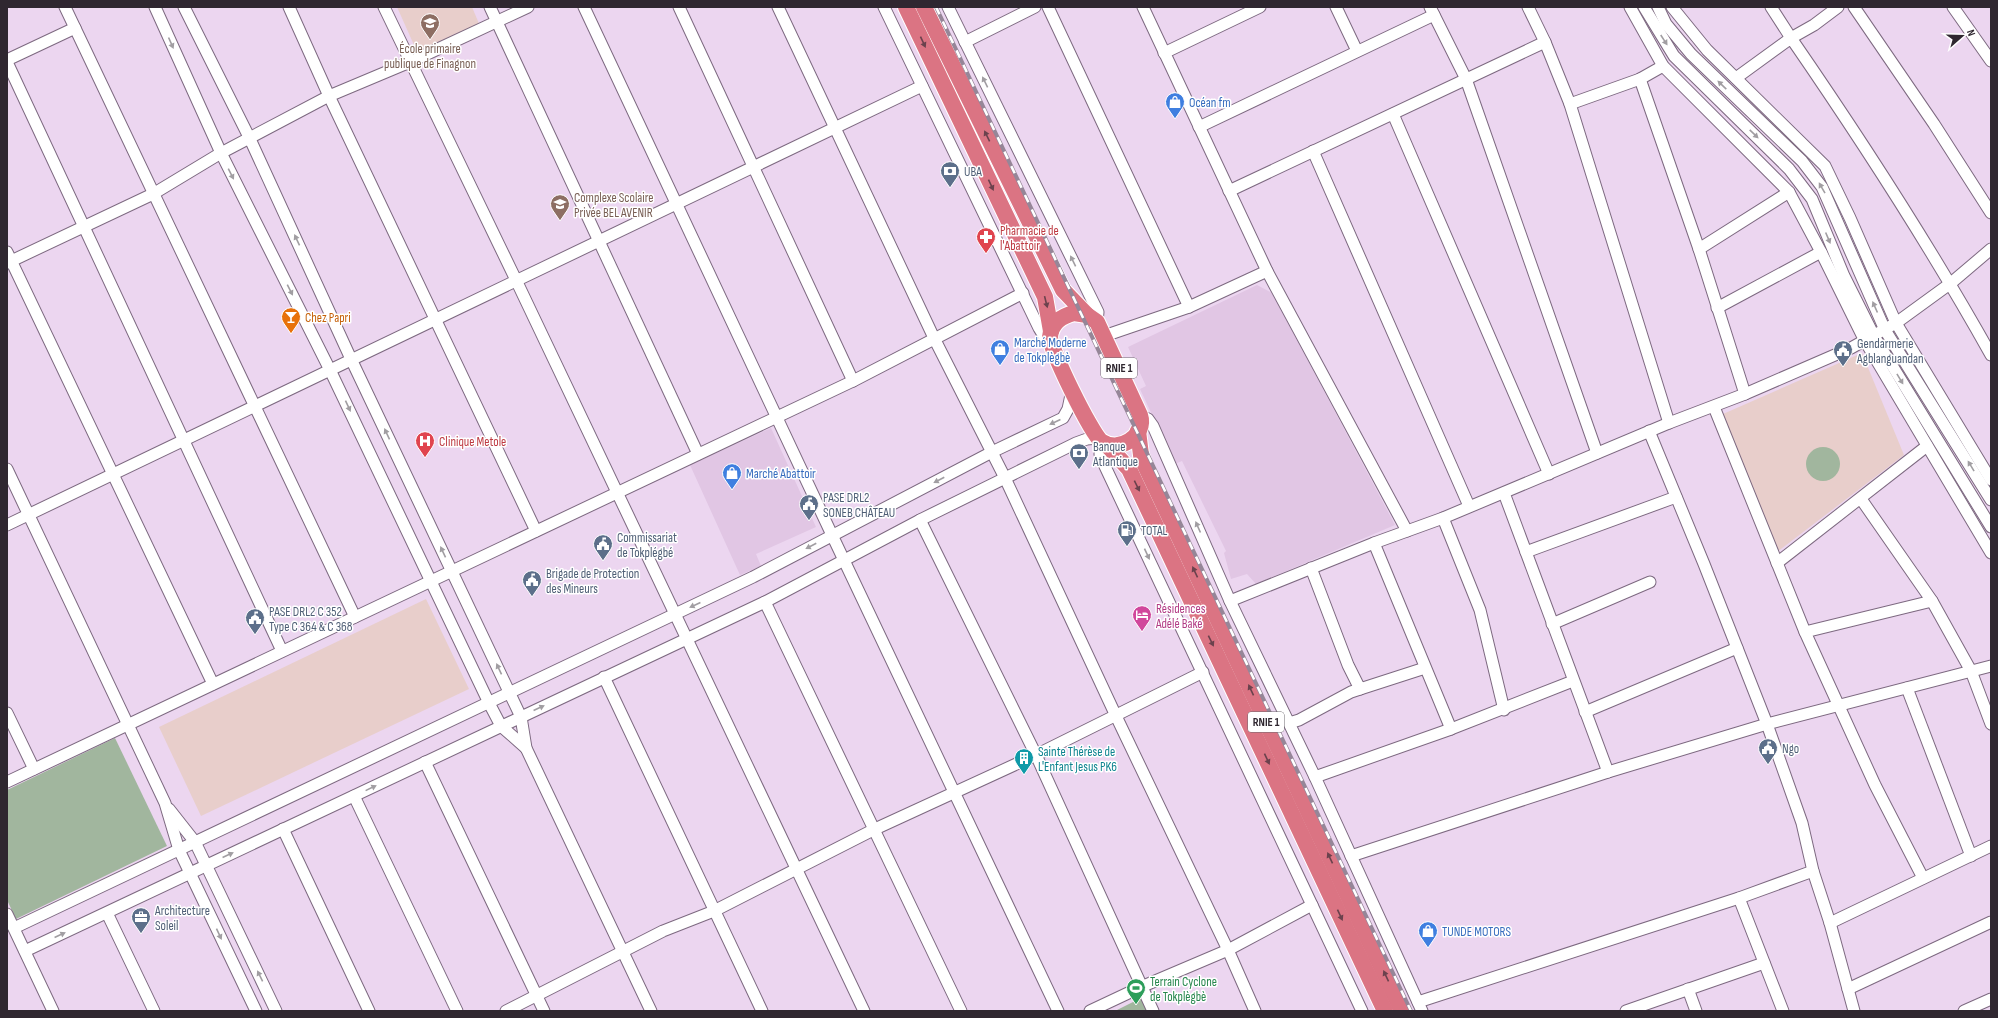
<svg xmlns="http://www.w3.org/2000/svg" width="1998" height="1018" font-family="'Sofia Sans Condensed',sans-serif">
<style>
.built{fill:#e1c6e4}
.education{fill:#e8cecb}
.green{fill:#a1b69e}
.lines{fill:none;stroke-linecap:round;stroke-linejoin:round}
.minor-casing{stroke:#7d6980;stroke-width:13}
.highway-casing{stroke:#fff;stroke-width:18}
.minor{stroke:#fff;stroke-width:11}
.highway{stroke:#db7483;stroke-width:16}
.rail-casing{stroke:#968698;stroke-width:4}
.rail{stroke:#fff;stroke-width:2.5;stroke-dasharray:8;stroke-linecap:butt}
.oneway{fill:#a19ea2}
.oneway2{fill:#6b424d}
.labels{text-anchor:middle;stroke-width:3;stroke-linejoin:round;paint-order:stroke}
.shield{fill:#fff;stroke:#6d686e;stroke-width:1}
.shield-label{font-size:12px;font-weight:bold;fill:#2f2730}
.education-label{font-size:13px;fill:#785e54;stroke:#fff}
.shop-label{font-size:13px;fill:#366cbe;stroke:#fff;text-anchor:start}
.service-label{font-size:13px;fill:#4e5e75;stroke:#fff;text-anchor:start}
.health-label{font-size:13px;fill:#be3a42;stroke:#fff;text-anchor:start}
.food-label{font-size:13px;fill:#c56008;stroke:#fff;text-anchor:start}
.hotel-label{font-size:13px;fill:#b23c85;stroke:#fff;text-anchor:start}
.culture-label{font-size:13px;fill:#0d838f;stroke:#fff;text-anchor:start}
.leisure-label{font-size:13px;fill:#27864d;stroke:#fff;text-anchor:start}
</style>
<rect width="100%" height="100%" fill="#ecd6f0"/>
<g class="built">
<polygon points="1257,285 1272,293 1395,525 1256,584 1247,574 1231,579 1224,553 1226,551 1182,461 1175,464 1140,389 1146,386 1128,347"/>
<polygon points="771,428 816,527 756,554 761,566 740,575 690,465"/>
</g>
<g class="education">
<polygon points="397,7 472,7 480,26 418,54"/>
<polygon points="1862,353 1904,455 1777,552 1723,414"/>
<polygon points="426,599 469,689 201,816 159,727"/>
</g>
<g class="green">
<circle cx="1823" cy="464" r="17"/>
<polygon points="115,738 167,846 16,919 7,900 7,790"/>
<polygon points="1141,998 1147,1011 1115,1011"/>
</g>
<g class="lines">
<g class="minor-casing">
<g id="minor">
<polyline points="65,7 355,617"/>
<polyline points="155,7 221,153 330,370 489,703 501,726 526,748"/>
<polyline points="184,7 250,139 351,359 521,717 526,748 651,1011"/>
<polyline points="289,7 329,96 536,531"/>
<polyline points="384,7 516,280 864,1011"/>
<polyline points="490,7 698,454"/>
<polyline points="584,7 832,535 1058,1011"/>
<polyline points="679,7 853,381"/>
<polyline points="778,7 934,338 1005,478 1116,716 1228,950 1255,1011"/>
<polyline points="884,7 1039,328 1050,346"/>
<polyline points="948,7 1098,312 1097,322"/>
<polyline points="1048,7 1189,307"/>
<polyline points="1143,7 1267,271 1407,531"/>
<polyline points="1336,7 1357,51"/>
<polyline points="1430,7 1466,79 1597,453"/>
<polyline points="1528,7 1545,42 1570,104 1669,423"/>
<polyline points="1630,7 1663,66 1789,192 1821,252 1865,341 1991,553"/>
<polyline points="1644,7 1674,56 1789,169 1812,199 1844,276 1874,336 1991,527"/>
<polyline points="1658,7 1666,24 1691,54 1802,161 1822,187 1885,330 1991,500"/>
<polyline points="1672,7 1707,50 1825,166 1850,218 1896,323 1991,480"/>
<polyline points="1771,7 1791,38 1814,25 1838,7"/>
<polyline points="1854,7 1934,124 1991,213"/>
<polyline points="1953,7 1991,61"/>
<polyline points="965,42 1035,7"/>
<polyline points="1164,53 1260,7"/>
<polyline points="7,60 75,28"/>
<polyline points="7,62 282,651"/>
<path d="M1736 78 1791 38C1862 141 1930 246 1991 355"/>
<polyline points="1640,79 1699,249 1745,394"/>
<polyline points="1570,104 1640,79 1663,66"/>
<polyline points="1393,114 1549,474"/>
<polyline points="1199,127 1434,15"/>
<polyline points="1313,151 1469,506"/>
<polyline points="1229,191 1545,42"/>
<polyline points="1699,249 1789,192"/>
<polyline points="7,252 213,684"/>
<polyline points="7,263 153,194 221,153 329,96 410,62 528,7"/>
<polyline points="1717,308 1821,252"/>
<polyline points="1104,336 1189,307 1267,271"/>
<polyline points="1714,407 1805,632 1875,785 1923,878"/>
<polyline points="1140,415 1148,419 1153,426 1230,601 1315,777 1422,1011"/>
<polyline points="1649,431 1704,564 1767,724 1802,823 1813,871 1830,923 1854,1011"/>
<polyline points="1102,442 1100,454 1102,460 1362,1011"/>
<polyline points="7,469 165,803 179,850 256,1011"/>
<polyline points="1504,493 1608,772"/>
<polyline points="1861,499 1932,601 1971,671 1991,724"/>
<polyline points="1443,518 1480,610 1504,710"/>
<polyline points="920,520 1036,755 1153,1011"/>
<polyline points="7,525 922,86"/>
<polyline points="1374,543 1451,729"/>
<polyline points="1526,552 1676,497"/>
<polyline points="1777,563 1927,446"/>
<polyline points="1311,568 1348,665 1360,689 1425,668"/>
<polyline points="1230,601 1374,543 1443,518 1669,423 1745,394 1851,348 1896,323 1951,283 1991,249"/>
<polyline points="765,602 961,1011"/>
<polyline points="1552,624 1650,582"/>
<polyline points="1805,632 1932,601"/>
<polyline points="604,677 762,1011"/>
<polyline points="1907,688 1971,856"/>
<polyline points="1585,712 1737,648"/>
<polyline points="7,713 34,769"/>
<polyline points="1289,723 1299,720 1351,692 1360,689"/>
<polyline points="425,762 544,1011"/>
<polyline points="1315,777 1451,729 1573,681"/>
<polyline points="7,782 853,381 1023,293"/>
<polyline points="354,796 457,1011"/>
<polyline points="169,809 195,842 276,1011"/>
<polyline points="283,829 369,1011"/>
<polyline points="1351,856 1608,772 1767,724 1991,666"/>
<polyline points="1739,898 1783,1011"/>
<polyline points="107,913 154,1011"/>
<polyline points="7,914 53,1011"/>
<polyline points="1830,923 1991,846"/>
<polyline points="14,928 753,577 992,452 1063,418 1068,409 1072,390"/>
<polyline points="25,951 765,602 920,520 1076,443 1087,439 1097,438"/>
<polyline points="1688,989 1696,1011"/>
<polyline points="1848,989 1991,922"/>
<polyline points="1418,1002 1739,898 1813,871"/>
<polyline points="506,1011 663,931 714,911 875,829 1036,755 1203,672"/>
<polyline points="1090,1011 1141,987 1228,950 1312,905"/>
<polyline points="1626,1011 1764,963"/>
<polyline points="1964,1011 1991,999"/>
</g>
</g>
<g class="highway-casing">
<g id="highway">
<polyline points="906,7 1045,297 1051,331"/>
<polyline points="924,7 1063,290 1087,315"/>
<path d="M1074 313 1087 315 1097 322 1140 415C1147 436 1118 454 1101 441 1091 433 1050 349 1050 337 1051 323 1062 316 1074 313Z"/>
<polyline points="1138,431 1141,455 1144,463 1402,1011"/>
<polyline points="1106,444 1129,469 1385,1011"/>
</g>
</g>
<use href="#minor" class="minor"/>
<use href="#highway" class="highway"/>
<g class="rail-casing">
<polyline id="rail" points="936,7 1411,1011"/>
</g>
<use href="#rail" class="rail"/>
</g>
<defs><path id="oneway-solid" d="M-6-.8H1V-3.2L6.5 0L1 3.2V.8H-6Z"/></defs>
<g class="oneway">
<use href="#oneway-solid" transform="translate(1664 40) rotate(57)"/>
<use href="#oneway-solid" transform="translate(171 43) rotate(66)"/>
<use href="#oneway-solid" transform="translate(985 82) rotate(-116)"/>
<use href="#oneway-solid" transform="translate(1722 85) rotate(-136)"/>
<use href="#oneway-solid" transform="translate(1754 134) rotate(44)"/>
<use href="#oneway-solid" transform="translate(231 174) rotate(63)"/>
<use href="#oneway-solid" transform="translate(1822 188) rotate(-120)"/>
<use href="#oneway-solid" transform="translate(1828 238) rotate(67)"/>
<use href="#oneway-solid" transform="translate(297 240) rotate(-115)"/>
<use href="#oneway-solid" transform="translate(1073 261) rotate(-116)"/>
<use href="#oneway-solid" transform="translate(290 290) rotate(63)"/>
<use href="#oneway-solid" transform="translate(1875 307) rotate(-114)"/>
<use href="#oneway-solid" transform="translate(1900 379) rotate(59)"/>
<use href="#oneway-solid" transform="translate(348 406) rotate(65)"/>
<use href="#oneway-solid" transform="translate(1055 422) rotate(155)"/>
<use href="#oneway-solid" transform="translate(387 434) rotate(-115)"/>
<use href="#oneway-solid" transform="translate(1971 466) rotate(-121)"/>
<use href="#oneway-solid" transform="translate(939 480) rotate(152)"/>
<use href="#oneway-solid" transform="translate(1198 527) rotate(-114)"/>
<use href="#oneway-solid" transform="translate(811 546) rotate(152)"/>
<use href="#oneway-solid" transform="translate(443 552) rotate(-115)"/>
<use href="#oneway-solid" transform="translate(1147 554) rotate(65)"/>
<use href="#oneway-solid" transform="translate(695 605) rotate(155)"/>
<use href="#oneway-solid" transform="translate(499 669) rotate(-115)"/>
<use href="#oneway-solid" transform="translate(539 708) rotate(-25)"/>
<use href="#oneway-solid" transform="translate(371 788) rotate(-26)"/>
<use href="#oneway-solid" transform="translate(228 855) rotate(-25)"/>
<use href="#oneway-solid" transform="translate(219 934) rotate(65)"/>
<use href="#oneway-solid" transform="translate(60 935) rotate(-25)"/>
<use href="#oneway-solid" transform="translate(260 976) rotate(-116)"/>
</g>
<g class="oneway2">
<use href="#oneway-solid" transform="translate(923 42) rotate(65)"/>
<use href="#oneway-solid" transform="translate(987 136) rotate(-116)"/>
<use href="#oneway-solid" transform="translate(991 185) rotate(65)"/>
<use href="#oneway-solid" transform="translate(1046 302) rotate(76)"/>
<use href="#oneway-solid" transform="translate(1137 486) rotate(64)"/>
<use href="#oneway-solid" transform="translate(1195 572) rotate(-115)"/>
<use href="#oneway-solid" transform="translate(1211 641) rotate(64)"/>
<use href="#oneway-solid" transform="translate(1251 690) rotate(-115)"/>
<use href="#oneway-solid" transform="translate(1267 759) rotate(65)"/>
<use href="#oneway-solid" transform="translate(1330 858) rotate(-115)"/>
<use href="#oneway-solid" transform="translate(1340 915) rotate(65)"/>
<use href="#oneway-solid" transform="translate(1386 976) rotate(-115)"/>
</g>
<defs>
<g id="school-pin" transform="scale(1)"><path d="M0 17L-7.5 6A9.5 9.5 0 1 1 7.5 6Z" fill="#8d6e63" stroke="#fff"/><path d="M0-5L7-2L0 1L-7-2ZM-4 1L0 2.5L4 1V4Q0 6-4 4Z" fill="#fff"/></g>
<g id="shop-pin" transform="scale(1)"><path d="M0 17L-7.5 6A9.5 9.5 0 1 1 7.5 6Z" fill="#3f7fe0" stroke="#fff"/><path d="M-5-2.5h2.3a2.7 3.5 0 0 1 5.4 0H5L5.5 6h-11ZM-1.5-2.5h3a1.5 2.3 0 0 0-3 0Z" fill="#fff"/></g>
<g id="bank-pin" transform="scale(1)"><path d="M0 17L-7.5 6A9.5 9.5 0 1 1 7.5 6Z" fill="#5c6f8a" stroke="#fff"/><path d="M-6-4H6V4H-6ZM0-2.3a2.3 2.3 0 1 0 0 4.6a2.3 2.3 0 1 0 0-4.6Z" fill="#fff"/></g>
<g id="pharmacy-pin" transform="scale(1)"><path d="M0 17L-7.5 6A9.5 9.5 0 1 1 7.5 6Z" fill="#e0444e" stroke="#fff"/><path d="M-2-6h4v4h4v4h-4v4h-4v-4h-4v-4h4Z" fill="#fff"/></g>
<g id="bar-pin" transform="scale(1)"><path d="M0 17L-7.5 6A9.5 9.5 0 1 1 7.5 6Z" fill="#e8710a" stroke="#fff"/><path d="M-6-5H6L.8 .8V4.5H3.5V6h-7V4.5H-.8V.8Z" fill="#fff"/></g>
<g id="civic-pin" transform="scale(1)"><path d="M0 17L-7.5 6A9.5 9.5 0 1 1 7.5 6Z" fill="#5c6f8a" stroke="#fff"/><path d="M-.6-6.5H3V-4.5H.6V-3L4-1V1h2V6H-6V1h2V-1L-.6-3ZM-1.2 2.5V6h2.4V2.5Z" fill="#fff"/></g>
<g id="hospital-pin" transform="scale(1)"><path d="M0 17L-7.5 6A9.5 9.5 0 1 1 7.5 6Z" fill="#e0444e" stroke="#fff"/><path d="M-5-5h3v3.5h4V-5h3V5h-3V1.5h-4V5h-3Z" fill="#fff"/></g>
<g id="fuel-pin" transform="scale(1)"><path d="M0 17L-7.5 6A9.5 9.5 0 1 1 7.5 6Z" fill="#5c6f8a" stroke="#fff"/><path d="M-5.5-6h7V0h2V4h1.3V-2.5L3-4.5l.8-.8L6-3V5H2.5V1h-1V6h-7ZM-4.2-4.7v3.2H.2V-4.7Z" fill="#fff"/></g>
<g id="hotel-pin" transform="scale(1)"><path d="M0 17L-7.5 6A9.5 9.5 0 1 1 7.5 6Z" fill="#d1479c" stroke="#fff"/><path d="M-6-4.5h1.5V1H6V5H4.5V3h-9V5H-6ZM-4 0a1.8 1.8 0 1 1 3.6 0ZM.5 0V-2.5h3Q6-2.5 6 0Z" fill="#fff"/></g>
<g id="building-pin" transform="scale(1)"><path d="M0 17L-7.5 6A9.5 9.5 0 1 1 7.5 6Z" fill="#0f9aa8" stroke="#fff"/><path d="M-4-6H4V6H1V3H-1V6H-4ZM-2.5-4.3h1.7v1.8h-1.7ZM.8-4.3h1.7v1.8H.8ZM-2.5-1h1.7V.8h-1.7ZM.8-1h1.7V.8H.8Z" fill="#fff"/></g>
<g id="office-pin" transform="scale(1)"><path d="M0 17L-7.5 6A9.5 9.5 0 1 1 7.5 6Z" fill="#5c6f8a" stroke="#fff"/><path d="M-6-3h4V-5.5h4V-3h4V5H-6ZM-1-4.5V-3h2v-1.5ZM-6 0V1H6V0Z" fill="#fff"/></g>
<g id="stadium-pin" transform="scale(1)"><path d="M0 17L-7.5 6A9.5 9.5 0 1 1 7.5 6Z" fill="#2e9e5b" stroke="#fff"/><path d="M0-5a6.5 5 0 1 0 0 10a6.5 5 0 1 0 0-10ZM-3.5-1.8h7v3.6h-7Z" fill="#fff"/></g>
</defs>
<g fill-rule="evenodd">
<use href="#school-pin" x="430" y="23"/>
<use href="#shop-pin" x="1175" y="102"/>
<use href="#bank-pin" x="950" y="171"/>
<use href="#school-pin" x="560" y="204"/>
<use href="#pharmacy-pin" x="986" y="237"/>
<use href="#bar-pin" x="291" y="317"/>
<use href="#shop-pin" x="1000" y="349"/>
<use href="#civic-pin" x="1843" y="350"/>
<use href="#hospital-pin" x="425" y="441"/>
<use href="#bank-pin" x="1079" y="453"/>
<use href="#shop-pin" x="732" y="473"/>
<use href="#civic-pin" x="809" y="504"/>
<use href="#fuel-pin" x="1127" y="530"/>
<use href="#civic-pin" x="603" y="544"/>
<use href="#civic-pin" x="532" y="580"/>
<use href="#hotel-pin" x="1142" y="615"/>
<use href="#civic-pin" x="255" y="618"/>
<use href="#civic-pin" x="1768" y="748"/>
<use href="#building-pin" x="1024" y="758"/>
<use href="#office-pin" x="141" y="917"/>
<use href="#shop-pin" x="1428" y="931"/>
<use href="#stadium-pin" x="1136" y="988"/>
</g>
<g class="labels">
<g class="shield">
<rect x="1101" y="358" width="36" height="20" rx="3"/>
<rect x="1248" y="712" width="36" height="20" rx="3"/>
</g>
<g class="shield-label">
<text x="1119" y="372">RNIE 1</text>
<text x="1266" y="726">RNIE 1</text>
</g>
<g class="education-label">
<text x="430" y="53">École primaire<tspan x="430" dy="15">publique de Finagnon</tspan></text>
<text x="574" y="202" text-anchor="start">Complexe Scolaire<tspan x="574" dy="15">Privée BEL AVENIR</tspan></text>
</g>
<g class="shop-label">
<text x="1189" y="107">Océan fm</text>
<text x="1014" y="347">Marché Moderne<tspan x="1014" dy="15">de Tokplègbè</tspan></text>
<text x="746" y="478">Marché Abattoir</text>
<text x="1442" y="936">TUNDE MOTORS</text>
</g>
<g class="service-label">
<text x="964" y="176">UBA</text>
<text x="1857" y="348">Gendarmerie<tspan x="1857" dy="15">Agblanguandan</tspan></text>
<text x="1093" y="451">Banque<tspan x="1093" dy="15">Atlantique</tspan></text>
<text x="823" y="502">PASE DRL2<tspan x="823" dy="15">SONEB CHÂTEAU</tspan></text>
<text x="1141" y="535">TOTAL</text>
<text x="617" y="542">Commissariat<tspan x="617" dy="15">de Tokplégbé</tspan></text>
<text x="546" y="578">Brigade de Protection<tspan x="546" dy="15">des Mineurs</tspan></text>
<text x="269" y="616">PASE DRL2 C 352<tspan x="269" dy="15">Type C 364 &amp; C 368</tspan></text>
<text x="1782" y="753">Ngo</text>
<text x="155" y="915">Architecture<tspan x="155" dy="15">Soleil</tspan></text>
</g>
<g class="health-label">
<text x="1000" y="235">Pharmacie de<tspan x="1000" dy="15">l'Abattoir</tspan></text>
<text x="439" y="446">Clinique Metole</text>
</g>
<g class="food-label">
<text x="305" y="322">Chez Papri</text>
</g>
<g class="hotel-label">
<text x="1156" y="613">Résidences<tspan x="1156" dy="15">Adélé Baké</tspan></text>
</g>
<g class="culture-label">
<text x="1038" y="756">Sainte Thérèse de<tspan x="1038" dy="15">L'Enfant Jesus PK6</tspan></text>
</g>
<g class="leisure-label">
<text x="1150" y="986">Terrain Cyclone<tspan x="1150" dy="15">de Tokplègbè</tspan></text>
</g>
</g>
<rect width="1998" height="1018" fill="none" stroke="#2f2730" stroke-width="16"/>
<g transform="translate(1962 36) rotate(70)" stroke="#ffffff" stroke-width="3" paint-order="stroke">
<path d="M0-3L7 15L0 10L-7 15Z" fill="#2f2730"/>
<text y="-6" font-size="11" font-weight="bold" text-anchor="middle" fill="#2f2730">N</text>
</g>
</svg>
